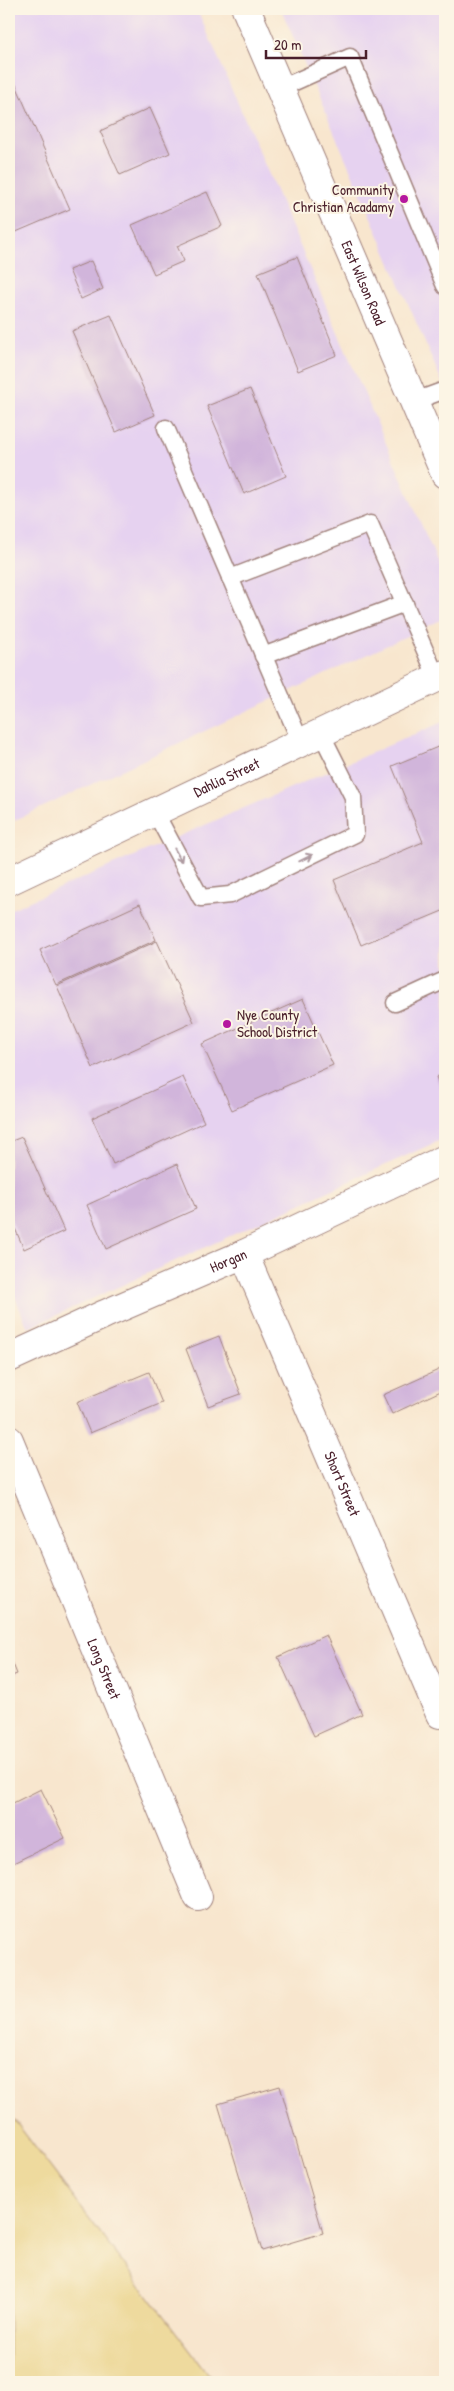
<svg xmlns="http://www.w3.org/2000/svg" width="454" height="2391" font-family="'Patrick Hand',sans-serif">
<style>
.built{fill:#e6d2f0}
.sand{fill:#eeda9e;stroke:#9c7c64}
.building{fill:#d1b5db}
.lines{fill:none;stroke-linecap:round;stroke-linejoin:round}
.lane-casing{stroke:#a1827c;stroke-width:19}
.street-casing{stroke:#a1827c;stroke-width:30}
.secondary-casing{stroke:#a1827c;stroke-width:30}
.lane{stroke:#fff;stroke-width:16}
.street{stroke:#fff;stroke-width:28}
.secondary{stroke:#fff;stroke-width:28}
.oneway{stroke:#ae9aa0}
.poi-dot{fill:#b5179e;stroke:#fcf5e5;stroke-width:2}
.labels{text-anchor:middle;stroke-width:4;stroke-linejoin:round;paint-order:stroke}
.poi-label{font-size:15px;fill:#4a1f2b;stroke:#fcf5e5;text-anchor:end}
.street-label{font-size:15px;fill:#4a1f2b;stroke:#fcf5e5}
</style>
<rect width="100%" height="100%" fill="#fcf5e5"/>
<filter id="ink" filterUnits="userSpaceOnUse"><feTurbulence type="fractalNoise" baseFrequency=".02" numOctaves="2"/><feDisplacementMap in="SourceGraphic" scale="10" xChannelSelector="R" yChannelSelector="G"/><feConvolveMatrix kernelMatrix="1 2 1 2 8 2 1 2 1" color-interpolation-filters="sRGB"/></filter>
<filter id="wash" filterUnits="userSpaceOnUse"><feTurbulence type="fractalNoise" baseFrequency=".0096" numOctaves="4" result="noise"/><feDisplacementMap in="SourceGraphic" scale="20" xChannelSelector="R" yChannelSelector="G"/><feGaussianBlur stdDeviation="1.12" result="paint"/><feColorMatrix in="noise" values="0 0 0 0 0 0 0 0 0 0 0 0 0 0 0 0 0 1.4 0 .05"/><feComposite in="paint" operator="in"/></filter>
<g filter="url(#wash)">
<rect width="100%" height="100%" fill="#f8e6ce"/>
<g class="built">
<polygon points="9,9 197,9 445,579 445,618 9,823"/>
<polygon points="281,9 445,9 445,389"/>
<polygon points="445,721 445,1138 28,1328 9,1283 9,910"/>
</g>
<polygon class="sand" points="9,2113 214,2382 9,2382"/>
<g id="blocks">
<g class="building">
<polygon points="9,69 70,209 9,235"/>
<polygon points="150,108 170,153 120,175 100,131"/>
<polygon points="207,192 222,226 177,246 184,261 154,274 132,225"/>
<polygon points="297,257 337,355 298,371 258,273"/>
<polygon points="91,261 103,289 81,299 69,270"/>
<polygon points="111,315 155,415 116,432 72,331"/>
<polygon points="250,389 286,476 244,494 207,406"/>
<polygon points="445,744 445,910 361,945 334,880 423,842 392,766"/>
<polygon points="140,904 156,940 56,985 40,950"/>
<polygon points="157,941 194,1022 93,1068 57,986"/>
<polygon points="303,999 333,1065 232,1110 202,1044"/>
<polygon points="445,1073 445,1097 436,1077"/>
<polygon points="183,1077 204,1122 113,1164 92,1118"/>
<polygon points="22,1137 64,1231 24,1249 9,1215 9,1142"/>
<polygon points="177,1164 196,1209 106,1249 87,1205"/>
<polygon points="219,1336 241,1394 208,1406 186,1349"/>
<polygon points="445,1367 445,1389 392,1414 383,1395"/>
<polygon points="149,1372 162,1403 90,1433 77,1402"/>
<polygon points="326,1635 362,1714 314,1736 278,1657"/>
<polygon points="9,1654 17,1674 9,1677"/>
<polygon points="41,1789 65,1838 9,1865 9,1805"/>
<polygon points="280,2086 323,2233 262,2251 218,2104"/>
</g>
</g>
</g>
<g filter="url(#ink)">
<use href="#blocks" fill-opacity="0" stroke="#a1827c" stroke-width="1"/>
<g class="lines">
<g class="lane-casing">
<g id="lane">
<polyline points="281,88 350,57 445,286"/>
<polyline points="415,401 445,390"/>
<polyline points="166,428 301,743"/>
<polyline points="230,578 370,524 437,678"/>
<polyline points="263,656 405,603"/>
<polyline points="155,812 201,898 230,895 355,834 353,797 321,733"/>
<polyline points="395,1003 445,980"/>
</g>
</g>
<g class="street-casing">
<g id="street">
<path id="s1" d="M244 1254 440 1714"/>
<path id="s2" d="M9 1358 105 1314 244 1254 445 1159"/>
<path id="s3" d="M9 1440 198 1897"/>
</g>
</g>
<g class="secondary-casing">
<g id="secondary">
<path id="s4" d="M246 9 445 474"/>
<path id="s5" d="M9 881 445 674"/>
</g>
</g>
<use href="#lane" class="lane"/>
<use href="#street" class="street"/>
<use href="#secondary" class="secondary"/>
</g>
<defs><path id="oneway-shaft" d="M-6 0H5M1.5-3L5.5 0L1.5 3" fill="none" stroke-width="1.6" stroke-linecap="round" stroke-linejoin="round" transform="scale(1.25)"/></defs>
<g class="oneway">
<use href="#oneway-shaft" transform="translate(178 855) rotate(61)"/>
<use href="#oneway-shaft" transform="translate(306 858) rotate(-26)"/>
</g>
</g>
<g class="poi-dot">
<circle cx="404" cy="199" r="5"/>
<circle cx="227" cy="1024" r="5"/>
</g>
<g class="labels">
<g class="poi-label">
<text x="394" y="195">Community<tspan x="394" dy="17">Christian Acadamy</tspan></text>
<text x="237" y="1020" text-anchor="start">Nye County<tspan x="237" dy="17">School District</tspan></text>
</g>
<g class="street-label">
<text dy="5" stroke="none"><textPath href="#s4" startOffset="298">East Wilson Road</textPath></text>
<text dy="5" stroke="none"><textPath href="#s5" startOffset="241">Dahlia Street</textPath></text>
<text dy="5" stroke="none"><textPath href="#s2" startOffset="240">Horgan</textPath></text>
<text dy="5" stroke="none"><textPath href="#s1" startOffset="250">Short Street</textPath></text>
<text dy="5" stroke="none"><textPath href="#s3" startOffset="248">Long Street</textPath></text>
</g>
</g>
<rect width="454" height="2391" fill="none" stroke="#fcf5e5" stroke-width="30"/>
<path d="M266 50v8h100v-8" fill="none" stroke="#4a1f2b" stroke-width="2.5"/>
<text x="274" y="50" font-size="15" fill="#4a1f2b" stroke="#fcf5e5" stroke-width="4" paint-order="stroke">20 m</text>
</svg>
